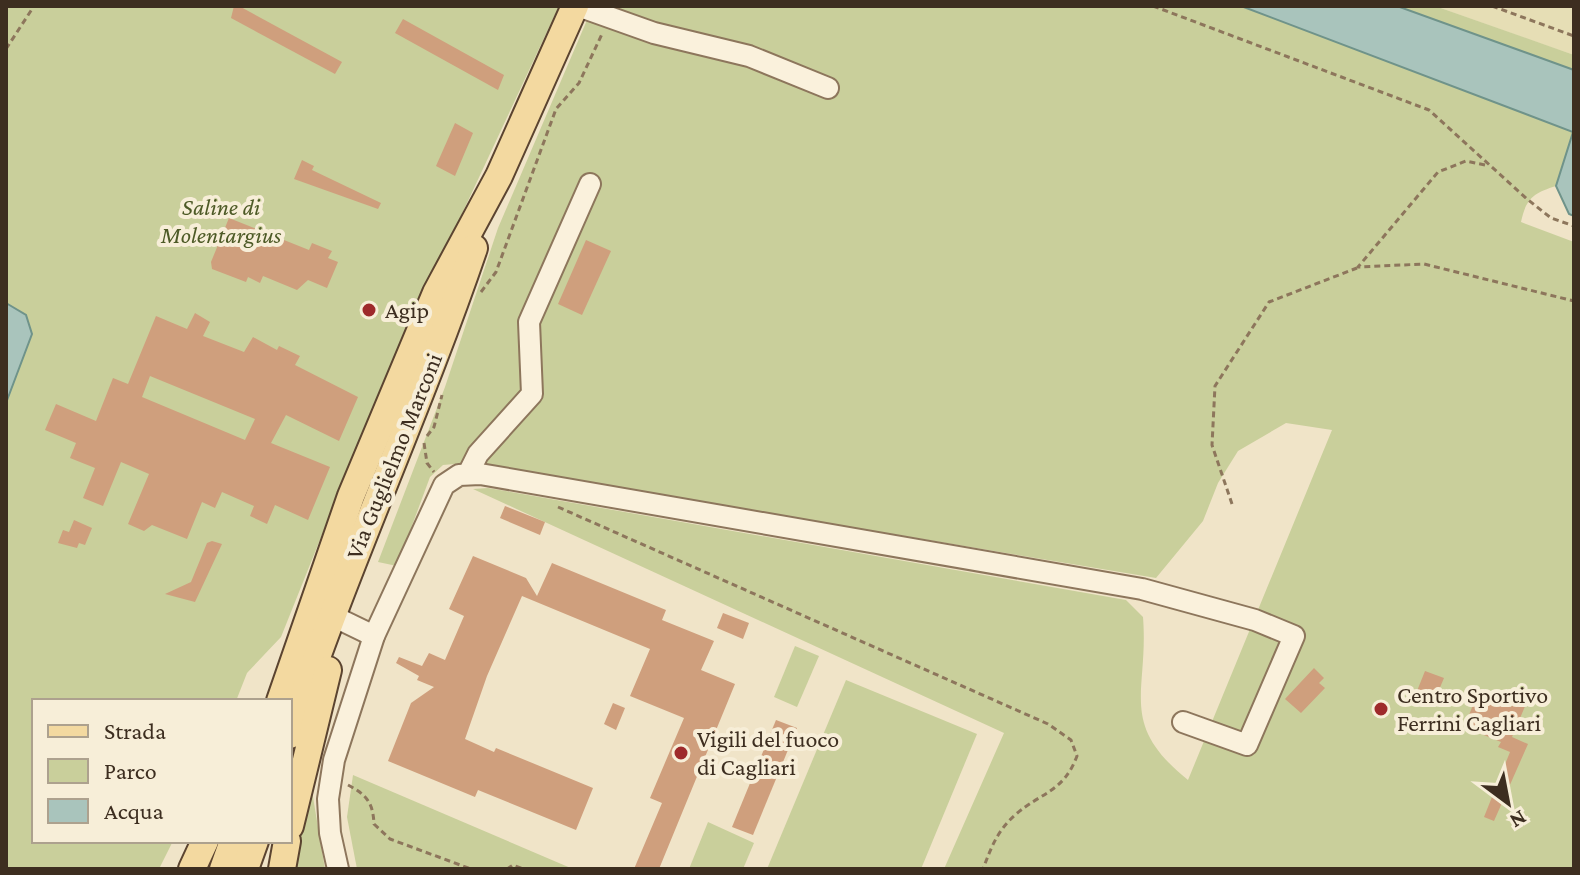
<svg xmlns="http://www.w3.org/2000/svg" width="1580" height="875" font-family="'Crimson Pro',serif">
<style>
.farmland{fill:#e6deb5}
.green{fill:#c9cf9b}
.water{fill:#a9c4bc;stroke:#6f938a;stroke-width:2}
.building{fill:#cf9f7d;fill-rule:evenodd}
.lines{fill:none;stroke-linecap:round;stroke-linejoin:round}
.minor-casing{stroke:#8d765c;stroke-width:24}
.major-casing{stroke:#5b4430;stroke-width:30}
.path{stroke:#8d765c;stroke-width:3;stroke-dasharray:6 4;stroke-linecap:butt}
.minor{stroke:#faf1dc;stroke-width:20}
.major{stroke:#f3d9a0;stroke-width:26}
.poi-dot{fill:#9e2a2b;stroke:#f7eed8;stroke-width:3}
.labels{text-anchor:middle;stroke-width:8;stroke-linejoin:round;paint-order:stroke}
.park-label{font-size:24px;font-style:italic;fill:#4d5a26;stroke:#f7eed8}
.poi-label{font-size:24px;fill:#3d2e20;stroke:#f7eed8;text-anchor:start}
.street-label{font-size:24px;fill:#3d2e20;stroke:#f7eed8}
</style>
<rect width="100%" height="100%" fill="#f0e4c8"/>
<polygon class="farmland" points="1435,6 1574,6 1574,55 1548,46"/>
<g class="green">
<polygon points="6,6 559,6 382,385 281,637 247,673 236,701 34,701 34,841 173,841 159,869 6,869"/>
<path d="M593 6H1241L1573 132 1556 186C1534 193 1526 198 1521 222L1574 242V869H944L1004 733 473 489 488 488 1126 600 1143 617C1149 693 1117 723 1188 780L1332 430 1286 423 1238 451 1218 483 1203 521 1156 578 466 463 443 465 430 477 397 566 378 562 445 387 498 228Z"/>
<polygon points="1397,6 1435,6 1574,55 1574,70"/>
<polygon points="795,646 819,656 797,707 774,697"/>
<polygon points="846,680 977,734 921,869 767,869"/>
<polygon points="353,775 573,869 357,869 347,817"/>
<polygon points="311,785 325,869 292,869"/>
<polygon points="708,822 754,843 743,869 689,869"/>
</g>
<g class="water">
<polygon points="1241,6 1397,6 1574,70 1574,216 1569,214 1556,186 1573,132"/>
<polygon points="6,303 26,315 32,334 6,403"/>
</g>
<g class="building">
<polygon points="234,6 239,6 342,62 335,74 231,18"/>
<polygon points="403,19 504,75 498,90 395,33"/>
<polygon points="455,123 473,133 455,176 436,166"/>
<polygon points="302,160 314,166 312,170 381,203 378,209 294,179"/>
<polygon points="229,218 309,250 312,243 332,251 328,258 338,262 327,288 308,280 297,290 263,276 260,283 248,277 246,282 212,269 211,262"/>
<polygon points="586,240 611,251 582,315 558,304"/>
<path d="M195 313 210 322 203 336 244 352 253 337 277 350 279 346 300 356 295 365 358 397 339 441 286 415 271 443 330 467 308 520 275 505 267 524 250 516 254 506 222 492 215 508 202 502 187 539 152 525 144 531 128 524 149 474 121 462 103 506 83 498 95 468 70 458 76 443 45 430 56 404 96 421 113 378 128 384 156 316 187 329ZM150 376 255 419 245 440 142 397Z"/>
<polygon points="505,506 545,522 540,535 500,518"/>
<polygon points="74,520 92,528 85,545 79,543 77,548 58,543 63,530 69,532"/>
<polygon points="212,541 222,544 195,602 165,594 191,582 207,543"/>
<polygon points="473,556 526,578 537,596 552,563 666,610 662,620 714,641 701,670 735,684 659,869 634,869 662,803 650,798 684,718 630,696 650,649 522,596 487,676 465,739 494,752 496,748 593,788 576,830 478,790 475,797 388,761 411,703 434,687 417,680 419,676 396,663 399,657 422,666 429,653 445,660 464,616 449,609"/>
<polygon points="723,613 749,623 743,639 717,628"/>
<polygon points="1314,668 1324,678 1319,683 1325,688 1301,713 1285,699"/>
<polygon points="1425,671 1444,678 1433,704 1415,696"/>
<polygon points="1478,693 1511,707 1514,699 1526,704 1512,737 1528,744 1494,821 1484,817 1510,752 1498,747 1501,742 1464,727"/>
<polygon points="613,703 625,708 616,730 604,724"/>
<polygon points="776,720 797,728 753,835 732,827"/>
</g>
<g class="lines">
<defs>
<g id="minor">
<polyline points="578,6 654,33 749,56 828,88"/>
<polyline points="468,474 478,454 532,394 529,322 590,184"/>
<polyline points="341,620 374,636"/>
<polyline points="338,869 330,833 328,799 334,760 374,636 444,485 459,475 480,474 1142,589 1255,620 1294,636 1247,745 1183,722"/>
</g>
<g id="major">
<polyline points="280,701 351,496 436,293 499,176 575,6"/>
<path d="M290 735C344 570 418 412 474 248"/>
<polyline points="290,826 328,670"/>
<polyline points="192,869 205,841"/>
<polyline points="223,869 233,841"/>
<polyline points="245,869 255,841"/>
<polyline points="282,869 287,841"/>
</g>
</defs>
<use href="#minor" class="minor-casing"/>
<use href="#major" class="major-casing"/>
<g class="path">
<polyline points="1153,6 1429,110 1527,199 1551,218 1574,226"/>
<polyline points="1492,6 1574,36"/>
<polyline points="6,49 34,6"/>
<polyline points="1485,165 1466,161 1438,172 1358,267 1424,264 1574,301"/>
<polyline points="481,292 496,272 556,109 579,83 602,34"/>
<polyline points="427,436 434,427 442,395"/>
<polyline points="424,443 427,463 434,472"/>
<polyline points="1232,504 1212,445 1215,386 1269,302 1357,268"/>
<path d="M558 507 1048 724 1071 740 1077 756C1063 793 1041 792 1015 815 997 831 991 848 983 869"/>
<path d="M348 785C367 795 373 803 374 824L390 839 471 869"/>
<polyline points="507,869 513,865 523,869"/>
</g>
<use href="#minor" class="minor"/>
<use href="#major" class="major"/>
</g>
<g class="poi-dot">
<circle cx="369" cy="310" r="8"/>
<circle cx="1381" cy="709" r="8"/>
<circle cx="681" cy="753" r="8"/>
</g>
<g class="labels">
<g class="park-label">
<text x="221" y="215">Saline di<tspan x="221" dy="28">Molentargius</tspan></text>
</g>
<g class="poi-label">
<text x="385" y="318">Agip</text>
<text x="1397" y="703">Centro Sportivo<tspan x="1397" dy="28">Ferrini Cagliari</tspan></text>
<text x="697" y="747">Vigili del fuoco<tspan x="697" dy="28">di Cagliari</tspan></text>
</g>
<g class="street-label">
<text transform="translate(394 456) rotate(-68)" y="8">Via Guglielmo Marconi</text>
</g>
</g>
<rect width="1580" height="875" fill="none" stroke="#3d2e20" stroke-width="16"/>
<rect x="32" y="699" width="260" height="144" fill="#f7eed8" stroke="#ada18e" stroke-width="2"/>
<rect x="48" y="725" width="40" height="12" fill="#f3d9a0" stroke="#ada18e" stroke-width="2"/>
<text x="104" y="739" font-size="24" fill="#3d2e20">Strada</text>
<rect x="48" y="759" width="40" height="24" fill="#c9cf9b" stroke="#ada18e" stroke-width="2"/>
<text x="104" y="779" font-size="24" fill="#3d2e20">Parco</text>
<rect x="48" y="799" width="40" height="24" fill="#a9c4bc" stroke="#ada18e" stroke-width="2"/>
<text x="104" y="819" font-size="24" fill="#3d2e20">Acqua</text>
<g transform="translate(1508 803) rotate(148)" stroke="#f7eed8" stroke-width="6" paint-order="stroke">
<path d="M0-6L14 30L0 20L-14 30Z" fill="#3d2e20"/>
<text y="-12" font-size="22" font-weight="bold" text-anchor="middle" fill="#3d2e20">N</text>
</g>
</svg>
